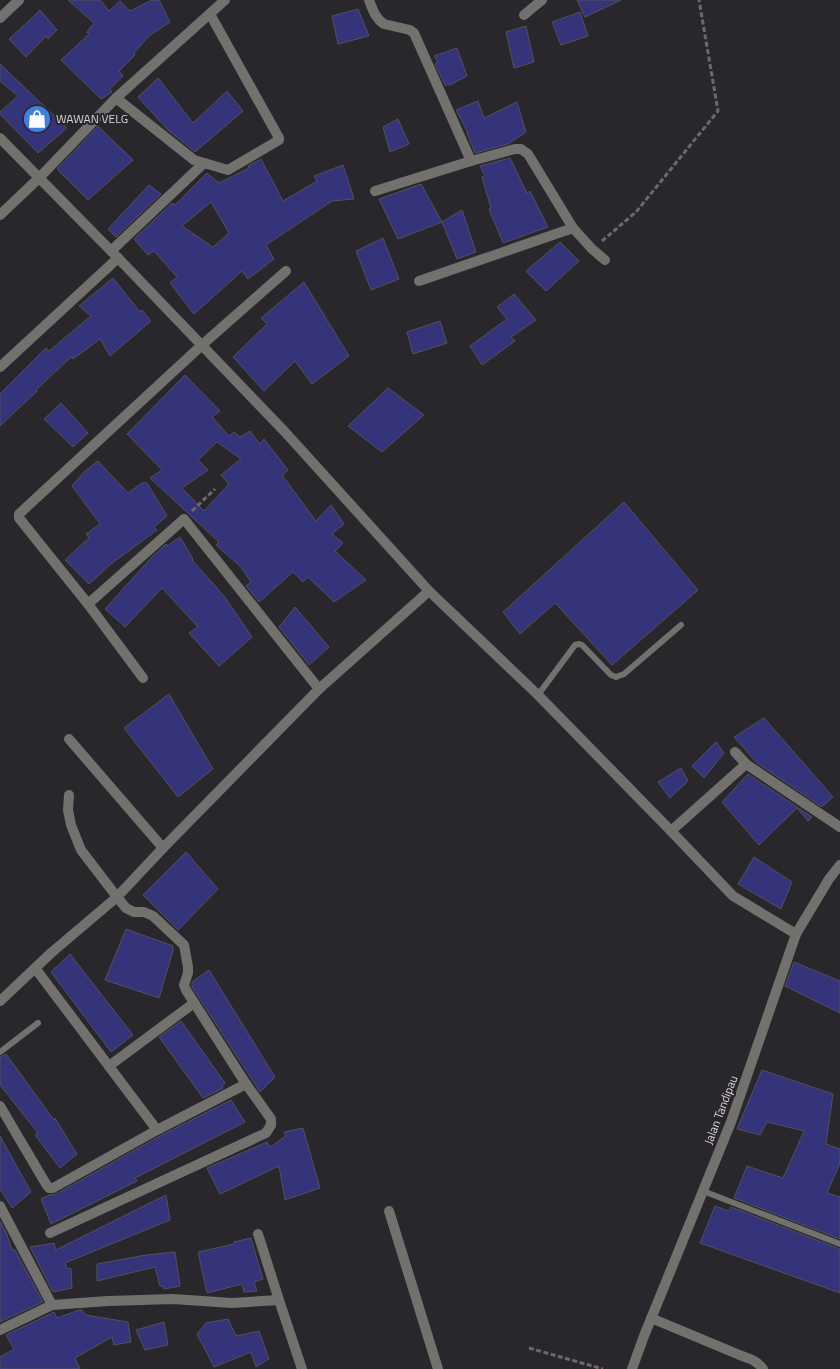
<svg xmlns="http://www.w3.org/2000/svg" width="840" height="1369" font-family="'Titillium Web',sans-serif">
<style>
.building{fill:#35337a;stroke:#51525a;fill-rule:evenodd}
.lines{fill:none;stroke-linecap:round;stroke-linejoin:round}
.path{stroke:#6c696e;stroke-width:3;stroke-dasharray:5 2.5;stroke-linecap:butt}
.service{stroke:#72716d;stroke-width:6}
.minor{stroke:#72716d;stroke-width:10}
.tertiary{stroke:#72716d;stroke-width:10}
.labels{text-anchor:middle;stroke-width:4;stroke-linejoin:round;paint-order:stroke}
.poi-label{font-size:12px;fill:#d9d6db;stroke:#29262c;text-anchor:start}
.street-label{font-size:12px;fill:#d9d6db;stroke:#29262c}
</style>
<rect width="100%" height="100%" fill="#29262c"/>
<g class="building">
<polygon points="68,0 100,0 109,11 120,1 130,11 152,0 159,0 170,22 149,36 134,53 135,55 119,71 123,76 110,89 112,92 101,99 61,60 89,34 87,32 94,23"/>
<polygon points="577,0 621,0 585,17"/>
<polygon points="358,9 369,36 338,44 332,16"/>
<polygon points="40,10 57,30 48,39 46,36 26,57 9,39 33,17"/>
<polygon points="580,12 588,36 561,45 552,22"/>
<polygon points="526,26 534,62 514,68 506,32"/>
<polygon points="457,48 467,76 450,85 445,85 435,64 438,62 434,56"/>
<polygon points="0,64 67,128 38,153 0,114 0,112 18,96 0,81"/>
<polygon points="158,78 193,123 227,91 243,111 195,152 167,129 138,97"/>
<polygon points="478,101 484,118 517,102 526,132 508,144 475,153 467,133 468,133 456,110"/>
<polygon points="398,119 409,144 390,152 383,127"/>
<polygon points="98,126 133,160 88,200 57,169"/>
<polygon points="510,158 527,193 530,191 548,227 503,243 489,209 491,208 482,177 485,176 480,166"/>
<path d="M261 159 283 201 317 181 314 176 343 165 354 199 332 201 266 245 274 259 248 279 242 271 194 314 170 283 177 277 154 251 148 255 134 239 172 203 175 205 207 173 219 183 249 168 248 166ZM211 202 229 233 213 247 182 226Z"/>
<polygon points="421,184 442,222 398,239 379,199"/>
<polygon points="149,185 161,194 116,237 108,229"/>
<polygon points="462,210 476,252 457,259 442,222"/>
<polygon points="383,238 399,279 371,290 356,251"/>
<polygon points="560,242 579,261 546,291 526,271"/>
<polygon points="113,278 140,312 142,310 151,321 110,356 100,339 73,359 71,357 36,390 37,391 0,426 0,394 46,348 49,351 91,316 79,306"/>
<polygon points="304,282 349,356 312,384 295,361 264,391 233,357 267,324 261,318"/>
<polygon points="514,294 536,320 511,337 515,341 482,365 470,346 507,319 497,307"/>
<polygon points="440,321 447,343 413,354 407,332"/>
<path d="M185 375 220 411 212 417 229 436 234 432 240 437 250 431 260 444 264 439 288 470 282 475 316 521 331 505 344 524 332 534 343 543 335 551 366 580 334 602 308 577 303 582 293 572 259 602 246 586 251 582 241 567 216 545 219 542 150 478 162 470 127 434ZM217 442 241 459 221 475 229 484 204 511 182 488 208 470 198 460Z"/>
<polygon points="388,388 424,415 382,452 348,426"/>
<polygon points="61,403 88,433 73,447 44,419"/>
<polygon points="98,461 128,493 142,483 147,483 167,516 154,527 157,530 111,564 89,584 65,560 89,538 86,534 100,524 72,486 85,471"/>
<polygon points="624,502 698,590 612,665 555,603 520,634 503,612"/>
<polygon points="180,537 193,559 192,560 224,596 252,637 219,666 189,633 198,627 162,588 125,627 105,609 151,558 166,544 167,546"/>
<polygon points="295,607 329,647 309,665 279,627"/>
<polygon points="169,694 213,769 178,797 124,728"/>
<polygon points="764,718 833,797 822,807 757,763 734,737"/>
<polygon points="716,742 724,753 704,778 692,766"/>
<polygon points="681,768 688,781 670,798 658,782"/>
<polygon points="748,774 812,817 808,821 797,808 759,845 722,802"/>
<polygon points="186,852 218,889 178,930 143,895"/>
<polygon points="754,857 792,882 781,909 738,884"/>
<polygon points="126,929 173,946 173,951 159,998 105,980"/>
<polygon points="70,954 133,1035 111,1052 51,972"/>
<polygon points="794,962 840,981 840,1013 785,986"/>
<polygon points="209,970 275,1077 260,1092 192,987 192,982"/>
<polygon points="181,1021 225,1083 222,1086 223,1088 203,1098 159,1037"/>
<polygon points="6,1054 54,1120 55,1118 77,1154 60,1168 35,1135 38,1133 0,1085 0,1057"/>
<polygon points="762,1070 833,1094 826,1144 840,1149 840,1163 827,1193 840,1197 840,1239 734,1198 747,1166 783,1178 804,1131 767,1122 760,1135 737,1129"/>
<polygon points="231,1100 245,1122 135,1178 137,1181 51,1224 41,1199 49,1195 56,1194 160,1136"/>
<polygon points="303,1128 320,1188 285,1200 279,1166 220,1194 207,1168 267,1142 270,1147 286,1136 284,1132"/>
<polygon points="0,1136 31,1192 12,1208 0,1189"/>
<polygon points="166,1195 170,1220 65,1263 67,1269 71,1268 72,1288 53,1292 30,1247 54,1243 56,1250"/>
<polygon points="715,1206 729,1211 731,1207 840,1249 840,1293 700,1243"/>
<polygon points="0,1221 6,1232 12,1250 15,1250 43,1302 0,1322"/>
<polygon points="251,1238 263,1279 254,1282 257,1291 244,1292 242,1284 207,1293 198,1252 234,1244 234,1242"/>
<polygon points="175,1252 180,1286 164,1289 163,1286 160,1286 155,1267 97,1281 97,1264 146,1255"/>
<polygon points="79,1310 82,1310 85,1315 128,1322 131,1342 114,1345 112,1337 75,1358 80,1369 0,1369 0,1357 14,1349 6,1335 54,1312 57,1318"/>
<polygon points="228,1319 236,1336 259,1331 269,1359 256,1367 251,1352 214,1367 197,1334 206,1323"/>
<polygon points="164,1322 168,1345 145,1350 136,1330"/>
</g>
<g class="lines">
<g class="path">
<polyline points="602,241 636,212 718,111 699,0"/>
<polyline points="192,511 215,489"/>
<polyline points="529,1348 603,1369"/>
</g>
<g class="service">
<polyline points="538,695 575,645 579,644 582,645 611,675 616,677 624,674 681,625"/>
<polyline points="0,1052 38,1023"/>
<polyline points="703,1191 840,1244"/>
</g>
<g class="minor">
<path d="M369 0C373 10 375 18 384 24L410 30 414 33 471 161"/>
<polyline points="524,15 542,0"/>
<polyline points="0,18 19,0"/>
<polyline points="116,98 194,160 228,170 279,140 279,138 210,14"/>
<polyline points="0,138 118,258 285,432 429,591 538,695 671,831 733,896 796,934"/>
<polyline points="375,191 471,161 515,149 521,149 528,154 573,228 419,281"/>
<polyline points="0,215 39,178 116,98 225,0"/>
<polyline points="573,228 592,249 605,260"/>
<polyline points="111,251 204,163"/>
<polyline points="0,367 118,258"/>
<polyline points="88,604 184,519 319,689"/>
<polyline points="143,678 88,604 19,518 19,514 202,345 286,271"/>
<polyline points="69,739 163,848"/>
<polyline points="735,752 746,764 840,827"/>
<polyline points="671,831 746,764"/>
<polyline points="35,968 157,1130"/>
<polyline points="0,1001 51,953 117,897 163,848 319,689 429,591"/>
<polyline points="109,1066 194,1003"/>
<polyline points="0,1106 46,1184 49,1188 53,1188 157,1130 246,1084 186,990 184,985 188,973 188,967 184,945 153,916 144,912 134,912 126,908 117,897 81,850 71,825 68,810 69,795"/>
<polyline points="0,1206 52,1305"/>
<polyline points="389,1211 438,1369"/>
<polyline points="50,1233 266,1133 271,1125 271,1119 246,1084"/>
<polyline points="258,1234 279,1300"/>
<path d="M651 1318 742 1356C751 1359 757 1361 763 1369"/>
<polyline points="0,1330 52,1305 108,1301 173,1299 232,1303 279,1300 302,1369"/>
</g>
<polyline class="tertiary" points="632,1369 644,1336 731,1122 796,934 829,879 840,865"/>
</g>
<defs>
<symbol id="shop-disc" viewBox="-11 -11 22 22"><circle r="9.5" fill="#3f7fe0" stroke="#29262c"/><path d="M-5-2.5h2.3a2.7 3.5 0 0 1 5.4 0H5L5.5 6h-11ZM-1.5-2.5h3a1.5 2.3 0 0 0-3 0Z" fill="#fff"/></symbol>
</defs>
<g fill-rule="evenodd">
<use href="#shop-disc" x="21" y="103" width="32" height="32"/>
</g>
<g class="labels">
<g class="poi-label">
<text x="56" y="123">WAWAN VELG</text>
</g>
<g class="street-label">
<text transform="translate(721 1110) rotate(-69)" y="4">Jalan Tandipau</text>
</g>
</g>
</svg>
